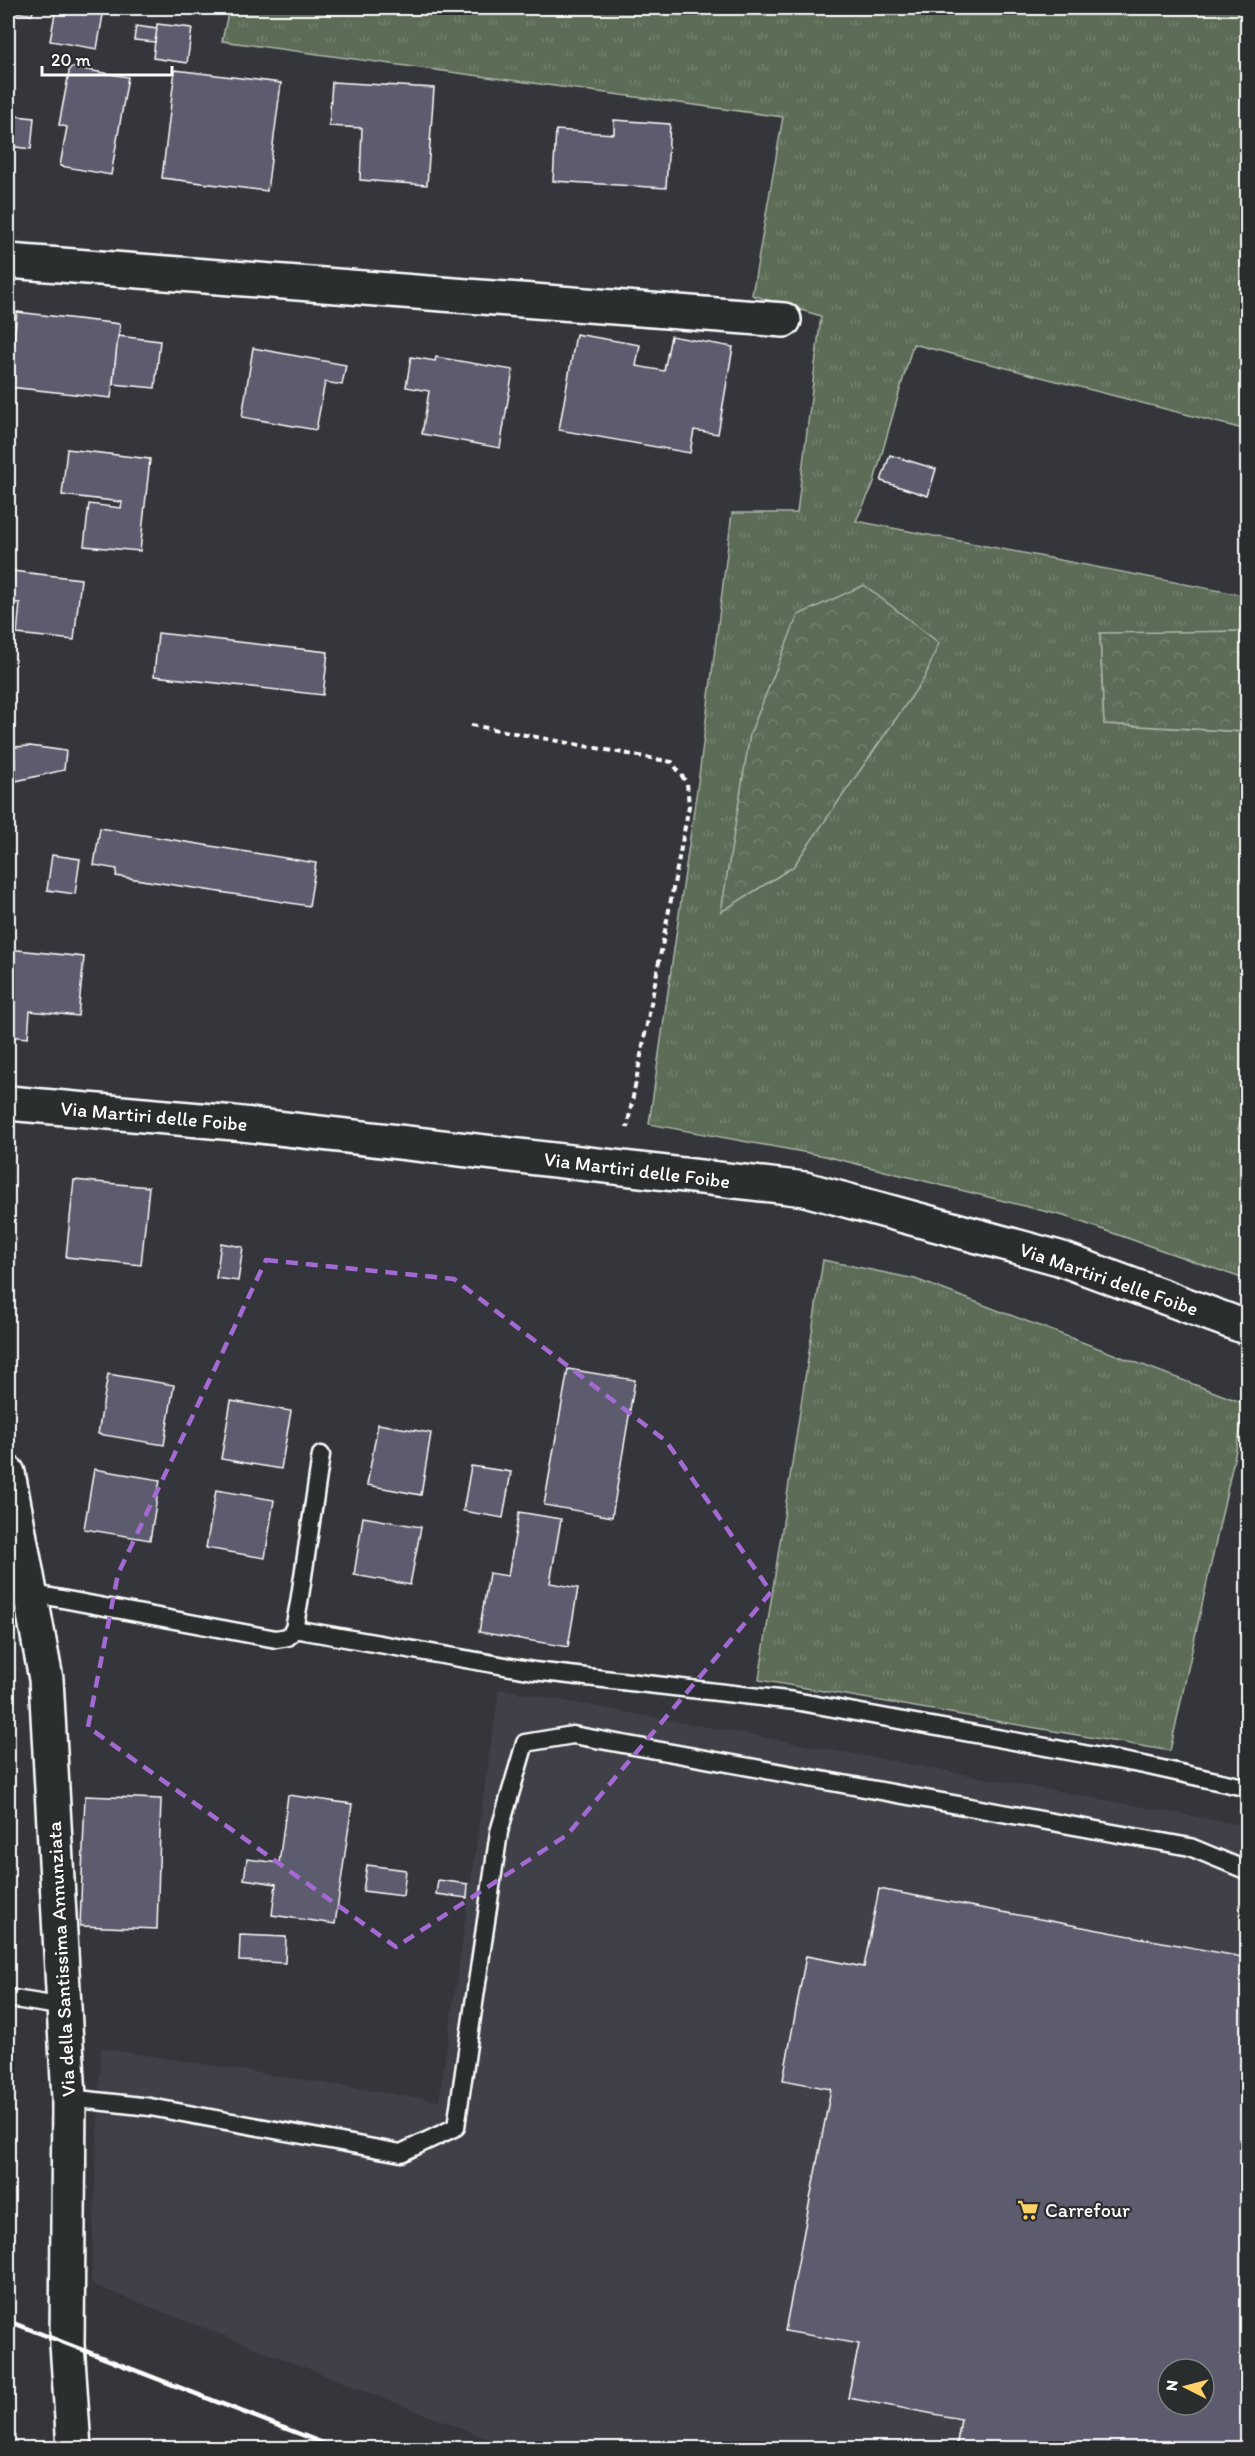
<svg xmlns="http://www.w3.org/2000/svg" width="1255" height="2456" font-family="Itim,sans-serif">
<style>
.built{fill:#40414a;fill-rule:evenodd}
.grass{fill:url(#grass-tufts);stroke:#adb6aa;stroke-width:1.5}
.forest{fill:url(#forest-crowns);stroke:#adb6aa;stroke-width:1.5}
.building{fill:#5d5c6e;stroke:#fff;stroke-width:1.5;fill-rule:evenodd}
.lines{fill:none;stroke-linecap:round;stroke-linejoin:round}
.lane-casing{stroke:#fff;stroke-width:21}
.street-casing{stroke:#fff;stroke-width:38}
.secondary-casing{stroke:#fff;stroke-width:38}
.path{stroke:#fff;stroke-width:4;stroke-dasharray:6 4.5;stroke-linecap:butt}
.lane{stroke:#2a2d2e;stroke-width:16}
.street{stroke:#2a2d2e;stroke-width:33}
.secondary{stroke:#2a2d2e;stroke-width:33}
.rail{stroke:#fff;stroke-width:4.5}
.marked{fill:none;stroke:#a36bd2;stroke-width:4.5;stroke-dasharray:12 8;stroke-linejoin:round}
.labels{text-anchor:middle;stroke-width:4.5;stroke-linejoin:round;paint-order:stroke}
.street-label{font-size:20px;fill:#fff;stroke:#2a2d2e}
.poi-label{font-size:20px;fill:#fff;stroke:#2a2d2e;text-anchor:start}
</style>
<defs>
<pattern id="grass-tufts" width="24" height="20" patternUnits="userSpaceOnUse" patternTransform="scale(1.5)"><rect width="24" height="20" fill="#5b6c56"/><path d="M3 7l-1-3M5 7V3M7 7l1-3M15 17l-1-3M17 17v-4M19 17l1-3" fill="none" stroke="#74826f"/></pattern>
<pattern id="forest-crowns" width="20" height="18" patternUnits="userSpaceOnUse" patternTransform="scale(1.5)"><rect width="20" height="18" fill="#5b6c56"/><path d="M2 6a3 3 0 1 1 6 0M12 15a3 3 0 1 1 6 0" fill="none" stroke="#74826f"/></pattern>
</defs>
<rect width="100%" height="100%" fill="#34363b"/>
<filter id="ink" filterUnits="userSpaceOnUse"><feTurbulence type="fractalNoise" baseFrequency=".0167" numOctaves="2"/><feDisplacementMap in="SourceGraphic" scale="12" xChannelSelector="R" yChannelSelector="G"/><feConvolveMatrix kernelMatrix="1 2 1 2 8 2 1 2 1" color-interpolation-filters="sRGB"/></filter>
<g filter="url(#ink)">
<path class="built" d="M499 1689 1247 1826V2448H512L91 2284 101 2048 439 2101ZM1168 2369H1204V2405H1168Z"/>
<g class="grass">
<polygon points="229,8 1247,8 1247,430 913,344 873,485 856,521 1247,596 1247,631 1100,634 1104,724 1247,732 1248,1097 1238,1129 1247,1148 1247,1280 1064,1216 825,1156 649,1124 700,768 732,513 797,513 821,316 752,295 783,117 222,41"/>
<polygon points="823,1260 915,1279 1246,1404 1170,1751 759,1680"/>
</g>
<g class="forest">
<polygon points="864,585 939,643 925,677 793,867 721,912 750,734 798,615"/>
<polygon points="1247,631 1247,732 1104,724 1100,633"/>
<polygon points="1247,1097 1247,1148 1238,1129"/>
</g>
<g class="building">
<polygon points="8,8 34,8 32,15 8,11"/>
<polygon points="56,8 104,9 97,49 50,41"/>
<polygon points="157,24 192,28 187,63 153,58"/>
<polygon points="136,26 157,29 155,42 134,40"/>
<polygon points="70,67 128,77 111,175 60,166 67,127 59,125"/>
<polygon points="175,70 281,83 267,191 162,178"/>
<polygon points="332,82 434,88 427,185 360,180 362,128 329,126"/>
<polygon points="8,115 34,118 31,149 8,146"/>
<polygon points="614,120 670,124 666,188 553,181 556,130 614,134"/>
<polygon points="17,312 120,324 111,398 9,387"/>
<polygon points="576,334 640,345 636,366 664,371 671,336 733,347 718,434 694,430 690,453 559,430"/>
<polygon points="118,336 160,341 155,388 113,384"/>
<polygon points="253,348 346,365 342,385 325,382 316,430 242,417"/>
<polygon points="411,357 435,361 436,357 513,370 500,448 422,434 429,391 406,387"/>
<polygon points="67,449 150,459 140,551 84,546 89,504 121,508 122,502 62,495"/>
<polygon points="890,455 936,469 928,496 881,481"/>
<polygon points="12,571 81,579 74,640 17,634 20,603 9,602"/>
<polygon points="158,633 328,652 323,695 154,676"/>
<polygon points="30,746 66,751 64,770 16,781 14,747"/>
<polygon points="100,828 316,863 309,906 116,876 117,869 94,865"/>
<polygon points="52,855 80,859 75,894 47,890"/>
<polygon points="8,949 84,957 78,1016 30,1011 28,1038 8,1036"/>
<polygon points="74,1180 149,1187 141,1265 66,1257"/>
<polygon points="221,1243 243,1247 238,1281 216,1278"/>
<polygon points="568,1369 635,1380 612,1517 544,1505"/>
<polygon points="108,1374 174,1385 164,1445 98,1434"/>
<polygon points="231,1401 291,1411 281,1469 221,1459"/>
<polygon points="378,1424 431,1433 421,1495 367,1485"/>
<polygon points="471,1466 511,1472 503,1518 463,1511"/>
<polygon points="94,1469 160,1480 150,1540 84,1529"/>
<polygon points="216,1490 274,1500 265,1558 206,1548"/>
<polygon points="519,1512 561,1519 550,1583 578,1588 568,1647 479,1632 489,1573 508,1576"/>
<polygon points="363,1517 421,1527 410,1585 354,1575"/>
<polygon points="288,1795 352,1804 335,1924 272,1915 276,1884 244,1879 247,1859 279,1863"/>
<polygon points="85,1796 161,1799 157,1929 80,1926"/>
<polygon points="367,1865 406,1870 403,1896 363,1891"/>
<polygon points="438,1880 468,1884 467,1898 436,1894"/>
<path d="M879 1889 1248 1958V2448H956L961 2419 848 2398 859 2344 785 2331 831 2089 783 2080 806 1956 864 1967ZM1168 2369H1204V2405H1168Z"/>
<polygon points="240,1935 286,1937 285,1963 239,1961"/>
</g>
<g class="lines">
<defs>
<g id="lane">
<polyline points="30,1593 276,1639 288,1637 294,1629 299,1603 321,1455"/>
<polyline points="294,1629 534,1671 795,1701 1144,1765 1248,1788"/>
<polyline points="8,1998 65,2007"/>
<polyline points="69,2098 150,2107 401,2153 456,2127 499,1832 525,1743 573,1735 1190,1847 1248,1871"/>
</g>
<polyline id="street" points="8,261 784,320"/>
<g id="secondary">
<polyline points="8,1103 234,1123 805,1189 1059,1258 1248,1328"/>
<polyline points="8,1473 46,1679 69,2098 67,2344 74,2448"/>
</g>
</defs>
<use href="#lane" class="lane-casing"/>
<use href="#street" class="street-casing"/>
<use href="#secondary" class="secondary-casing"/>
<polyline class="path" points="471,725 672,762 687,783 689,806 627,1128"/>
<use href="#lane" class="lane"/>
<use href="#street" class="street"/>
<use href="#secondary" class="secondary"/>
<polyline class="rail" points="8,2321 336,2448"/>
</g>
</g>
<path class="marked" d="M266 1260 454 1279 666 1441 771 1592 567 1835 396 1947 88 1727 118 1574Z"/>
<defs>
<symbol id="supermarket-bare" viewBox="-9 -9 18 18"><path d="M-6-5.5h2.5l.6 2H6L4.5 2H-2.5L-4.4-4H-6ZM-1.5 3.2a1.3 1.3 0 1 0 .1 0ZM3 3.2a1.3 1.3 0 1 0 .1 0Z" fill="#ffd166" stroke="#2a2d2e" stroke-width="2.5" paint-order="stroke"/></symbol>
</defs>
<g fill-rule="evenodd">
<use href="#supermarket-bare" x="1013" y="2195" width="30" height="30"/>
</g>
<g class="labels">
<g class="street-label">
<text transform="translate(154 1116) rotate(5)" y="7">Via Martiri delle Foibe</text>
<text transform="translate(637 1170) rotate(7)" y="7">Via Martiri delle Foibe</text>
<text transform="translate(1109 1279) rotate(19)" y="7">Via Martiri delle Foibe</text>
<text transform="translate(61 1959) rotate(-93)" y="7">Via della Santissima Annunziata</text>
</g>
<g class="poi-label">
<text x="1045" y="2217">Carrefour</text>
</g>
</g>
<rect width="1255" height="2456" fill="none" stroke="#2a2d2e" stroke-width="30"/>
<rect x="15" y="15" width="1225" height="2426" fill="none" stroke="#fff" stroke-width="2" filter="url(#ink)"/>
<g transform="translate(1186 2387) rotate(276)"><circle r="28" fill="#2a2d2e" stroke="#7f8182" stroke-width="1.5"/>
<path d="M0-4.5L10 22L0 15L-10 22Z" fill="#ffd166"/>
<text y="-9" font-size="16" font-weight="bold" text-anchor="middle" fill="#ffffff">N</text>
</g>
<path d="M42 66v9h130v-9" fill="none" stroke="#ffffff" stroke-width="3"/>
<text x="51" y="66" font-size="18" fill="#ffffff" stroke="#2a2d2e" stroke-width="4.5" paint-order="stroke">20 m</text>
</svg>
